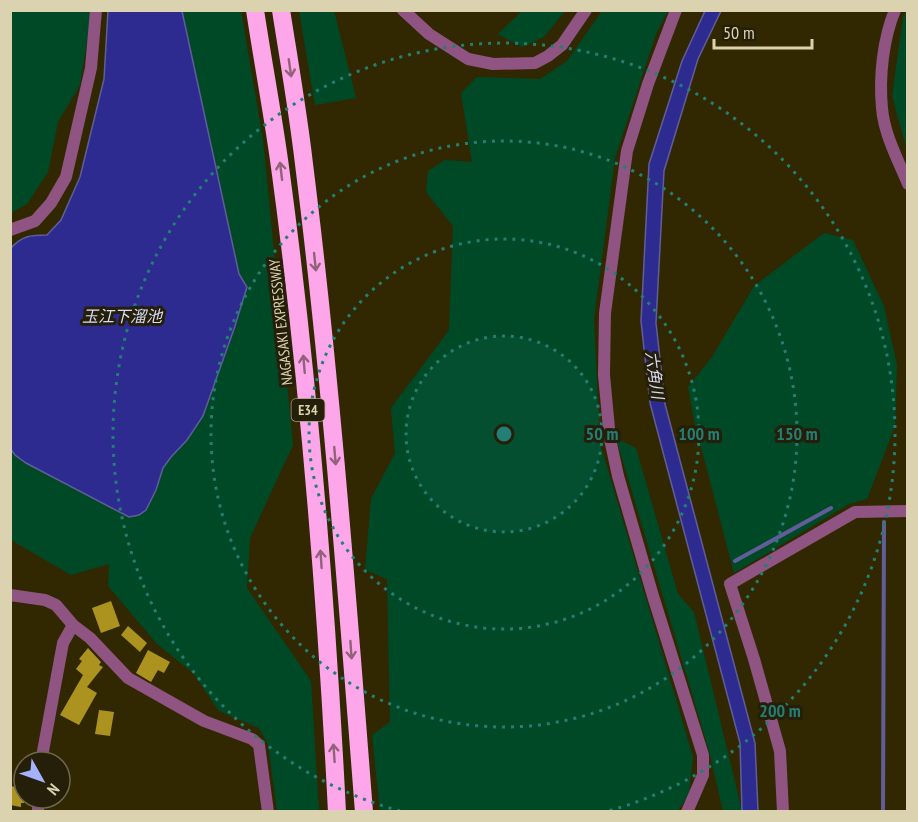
<svg xmlns="http://www.w3.org/2000/svg" width="918" height="822" font-family="'PT Sans Narrow','Noto Sans JP',sans-serif">
<style>
.green{fill:#004927}
.water{fill:#2d2b8f;stroke:#615d99;stroke-width:1.5}
.lines{fill:none;stroke-linecap:round;stroke-linejoin:round}
.stream{stroke:#615d99;stroke-width:4}
.building{fill:#ac9320}
.minor{stroke:#8f5481;stroke-width:12}
.tertiary{stroke:#8f5481;stroke-width:12}
.motorway{stroke:#fda6e9;stroke-width:18}
.oneway{stroke:#916279}
.ring{fill:none;stroke:#237f75;stroke-width:3;stroke-dasharray:3 6}
.labels{text-anchor:middle;stroke-width:6;stroke-linejoin:round;paint-order:stroke}
.shield{fill:#251f09;stroke:#a49c7e;stroke-width:1.5}
.shield-label{font-size:14px;font-weight:bold;fill:#dbd2b0}
.street-label{font-size:15px;fill:#dbd2b0;stroke:#251f09}
.water-label{font-size:16px;font-style:italic;fill:#d6dcf7;stroke:#251f09}
.centre{fill:#237f75;stroke:#251f09;stroke-width:3}
.ring-label{font-size:18px;text-anchor:middle;font-weight:bold;fill:#237f75;stroke:#251f09;stroke-width:6;stroke-linejoin:round;paint-order:stroke}
</style>
<rect width="100%" height="100%" fill="#312802"/>
<g class="green">
<polygon points="11,11 90,11 91,17 80,85 58,122 48,172 27,204 11,213"/>
<path d="M182 11H241L263 140 293 445 250 538 247 588 311 681 319 811H277L268 744 259 728 219 711 193 673 157 644 108 586 109 564 71 575 11 540 10 448 15 455 139 515C155 503 155 483 164 467 174 448 193 436 203 415 208 404 212 392 216 380 227 349 237 319 247 287L239 274Z"/>
<polygon points="299,11 334,11 356,98 315,105"/>
<polygon points="522,11 522,10 565,11 544,37 522,47 498,34"/>
<polygon points="602,11 668,11 656,34 615,158 594,319 600,443 693,757 689,794 678,811 380,811 372,735 390,722 387,579 365,570 371,499 395,453 391,408 449,330 453,226 426,192 428,171 445,160 472,162 461,93 477,77 540,79 567,61"/>
<polygon points="906,11 908,11 907,150 892,96 903,18"/>
<polygon points="824,233 853,240 884,306 897,365 895,426 867,499 849,504 734,573 694,420 688,387 712,357 754,286"/>
<polygon points="616,438 636,448 678,594 694,612 742,811 723,811 709,751"/>
</g>
<g class="water">
<path d="M108 11H182L239 274 247 287 234 329 203 416 187 440 171 457 163 468 156 490 146 510 139 515 129 517 26 463 15 455 10 448 11 248C22 236 30 235 47 235L61 220 80 177 104 79Z"/>
<polygon points="705,11 721,11 698,59 664,171 656,323 665,404 755,743 758,811 742,811 740,743 650,403 641,321 649,164 682,61"/>
</g>
<g class="lines">
<g class="stream">
<polyline points="735,561 831,508"/>
<polyline points="883,812 884,522"/>
</g>
</g>
<g class="building">
<polygon points="111,601 120,626 101,633 92,608"/>
<polygon points="128,626 147,643 140,652 121,635"/>
<polygon points="88,648 101,662 99,665 103,667 87,687 97,693 79,725 60,715 83,675 76,669 82,661 79,659"/>
<polygon points="148,650 170,662 164,673 158,670 151,682 136,673"/>
<polygon points="99,710 114,712 110,736 95,734"/>
<polygon points="10,786 24,788 24,803 21,803 21,807 10,805"/>
</g>
<g class="lines">
<g class="minor">
<polyline points="403,10 429,34 468,59 493,64 535,63 548,56 562,45 586,10"/>
<polyline points="676,10 648,84 627,151 605,313 604,375 610,439 618,476 653,596 703,755 703,775 687,812"/>
<polyline points="10,230 35,221 51,203 66,177 91,68 96,10"/>
<polyline points="10,595 45,600 56,605 73,625 90,638 128,678 204,721 252,739 259,745 268,812"/>
<polyline points="41,762 63,643 73,625"/>
<polyline points="38,812 38,798"/>
<polyline points="783,812 780,751 754,659 730,584 855,512 908,511"/>
</g>
<path class="tertiary" d="M895 10C883 39 879 77 882 108 884 134 898 160 908 184"/>
<g class="motorway">
<path d="M255 10C263 63 273 115 280 167 309 381 326 596 337 812"/>
<path d="M281 10C289 61 298 112 304 164 331 379 347 595 364 812"/>
</g>
</g>
<defs><path id="oneway-shaft" d="M-6 0H5M1.5-3L5.5 0L1.5 3" fill="none" stroke-width="1.6" stroke-linecap="round" stroke-linejoin="round" transform="scale(1.5)"/></defs>
<g class="oneway">
<use href="#oneway-shaft" transform="translate(290 68) rotate(82)"/>
<use href="#oneway-shaft" transform="translate(281 171) rotate(-97)"/>
<use href="#oneway-shaft" transform="translate(315 262) rotate(84)"/>
<use href="#oneway-shaft" transform="translate(304 364) rotate(-95)"/>
<use href="#oneway-shaft" transform="translate(335 456) rotate(85)"/>
<use href="#oneway-shaft" transform="translate(321 559) rotate(-94)"/>
<use href="#oneway-shaft" transform="translate(351 650) rotate(86)"/>
<use href="#oneway-shaft" transform="translate(334 753) rotate(-94)"/>
</g>
<circle cx="504" cy="434" r="98" fill="#237f75" fill-opacity=".12"/>
<g class="ring">
<circle cx="504" cy="434" r="98"/>
<circle cx="504" cy="434" r="195"/>
<circle cx="504" cy="434" r="293"/>
<path d="M400 811A391 391 0 1 1 608 811"/>
</g>
<g class="labels">
<rect class="shield" x="291.5" y="399" width="33" height="22" rx="4.5"/>
<g class="shield-label">
<text x="308" y="415">E34</text>
</g>
<g class="street-label">
<text transform="translate(281 322) rotate(-96)" y="5">NAGASAKI EXPRESSWAY</text>
</g>
<g class="water-label">
<text x="122" y="322">玉江下溜池</text>
<text transform="translate(655 375) rotate(82)" y="6">六角川</text>
</g>
</g>
<circle cx="504" cy="434" r="9" class="centre"/>
<g class="ring-label">
<text x="602" y="440">50 m</text>
<text x="699" y="440">100 m</text>
<text x="797" y="440">150 m</text>
<text x="780" y="717">200 m</text>
</g>
<rect width="918" height="822" fill="none" stroke="#dbd2b0" stroke-width="24"/>
<g transform="translate(42 780) rotate(130)"><circle r="28" fill="#251f09" stroke="#6e674c" stroke-width="1.5"/>
<path d="M0-4.5L10 22L0 15L-10 22Z" fill="#a4b2fc"/>
<text y="-9" font-size="16" font-weight="bold" text-anchor="middle" fill="#dbd2b0">N</text>
</g>
<path d="M714 39v9h98v-9" fill="none" stroke="#dbd2b0" stroke-width="3"/>
<text x="723" y="39" font-size="18" fill="#dbd2b0" stroke="#251f09" stroke-width="4.5" paint-order="stroke">50 m</text>
</svg>
